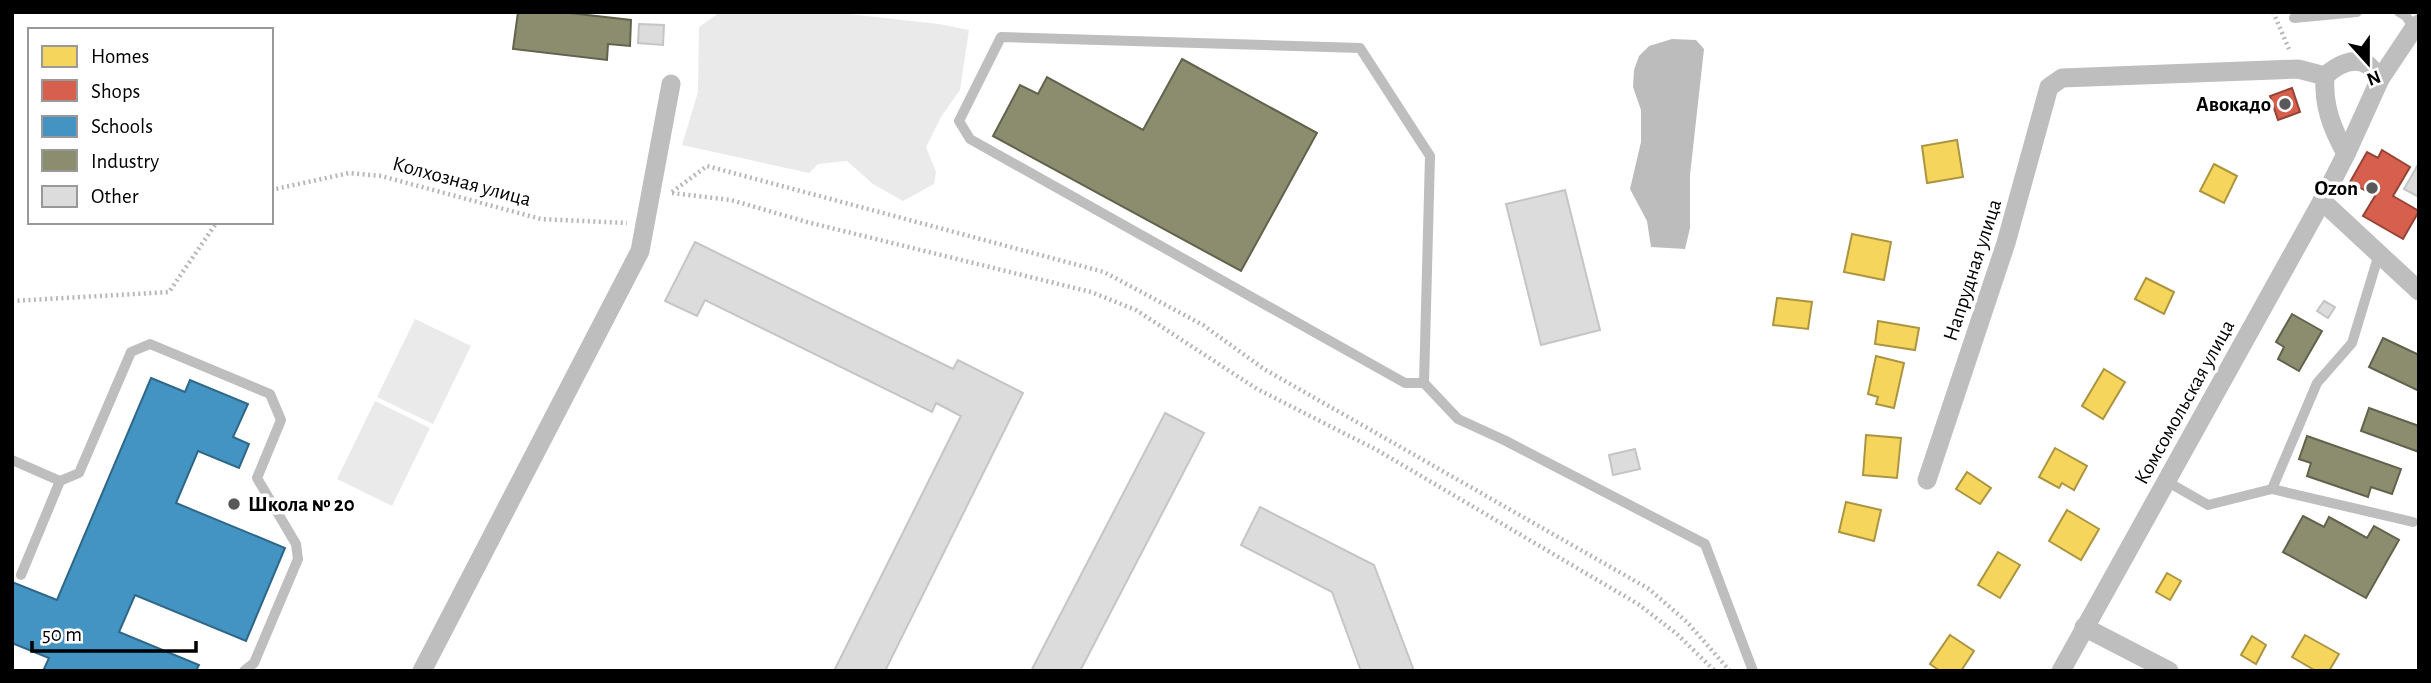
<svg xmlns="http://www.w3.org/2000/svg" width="2431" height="683" font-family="'Alegreya Sans',sans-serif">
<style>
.green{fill:#eaeaea}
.water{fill:#bcbcbc}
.homes{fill:#f6d55c;stroke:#ac9540;stroke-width:2}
.shops{fill:#d6604d;stroke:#964336;stroke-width:2}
.schools{fill:#4393c3;stroke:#2f6788;stroke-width:2}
.industry{fill:#8c8c6e;stroke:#62624d;stroke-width:2}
.building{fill:#dcdcdc;stroke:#c5c5c5;stroke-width:2}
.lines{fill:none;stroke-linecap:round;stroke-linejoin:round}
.path{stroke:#b8b8b8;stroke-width:4.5;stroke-dasharray:2 3.5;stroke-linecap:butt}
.service{stroke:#bebebe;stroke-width:10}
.minor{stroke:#bebebe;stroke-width:19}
.poi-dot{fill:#595959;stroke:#fff;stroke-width:2.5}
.labels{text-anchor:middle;stroke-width:7;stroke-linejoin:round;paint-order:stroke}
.poi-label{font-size:21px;font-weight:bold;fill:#000;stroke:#fff;text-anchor:end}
.street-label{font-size:21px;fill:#000;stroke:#fff}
</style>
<rect width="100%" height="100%" fill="#fff"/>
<g class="green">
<polygon points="720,12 830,12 939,24 969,30 960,90 941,117 926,147 936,172 934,184 903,201 873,184 847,161 818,164 809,173 682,145 698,92 699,27"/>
<polygon points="415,319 471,346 433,424 377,397"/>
<polygon points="375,401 430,428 392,506 337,479"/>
</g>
<polygon class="water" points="1672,39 1696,40 1704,49 1690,175 1690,228 1685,249 1651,247 1647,221 1630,189 1641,142 1641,110 1633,87 1634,70 1639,56 1649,46"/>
<g class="homes">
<polygon points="1957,140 1963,177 1927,183 1922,146"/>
<polygon points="2214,164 2237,176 2224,203 2200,191"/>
<polygon points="1852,234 1891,242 1884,280 1844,272"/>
<polygon points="2146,278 2174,292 2164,314 2135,299"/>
<polygon points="1777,298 1812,302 1808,329 1773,325"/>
<polygon points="1878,321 1919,328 1915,350 1875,344"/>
<polygon points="1876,356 1904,363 1894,408 1876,404 1878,397 1868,394"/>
<polygon points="2104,369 2125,382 2103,419 2082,406"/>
<polygon points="1866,435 1901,438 1897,478 1863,475"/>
<polygon points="2055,448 2087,466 2074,490 2062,483 2059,488 2039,477"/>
<polygon points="1967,472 1991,488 1980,504 1956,489"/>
<polygon points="1846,502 1881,510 1874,541 1839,532"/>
<polygon points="2067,510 2099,529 2081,560 2049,541"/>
<polygon points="1998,552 2020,565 2000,598 1978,585"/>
<polygon points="2167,573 2181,581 2170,600 2156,592"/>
<polygon points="1950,635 1974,651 1961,671 1940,671 1930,664"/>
<polygon points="2305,635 2339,654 2329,671 2316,671 2292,657"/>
<polygon points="2252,636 2266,645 2256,664 2241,655"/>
</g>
<g class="shops">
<polygon points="2292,88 2300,112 2278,120 2270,96"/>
<polygon points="2382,150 2410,167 2393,196 2419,211 2403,239 2363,216 2375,196 2350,182 2367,152 2378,158"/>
</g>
<polygon class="schools" points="151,378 185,392 190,380 248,404 233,437 249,444 239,468 198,451 176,503 285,548 246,641 135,595 119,632 199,665 196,671 43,671 49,658 12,643 12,582 57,600"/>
<g class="industry">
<polygon points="518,12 561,12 631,20 630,46 608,44 607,60 513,49"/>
<polygon points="1182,59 1317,133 1241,271 993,136 1020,85 1038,94 1047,77 1143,130"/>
<polygon points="2292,314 2322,331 2299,371 2278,359 2284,347 2276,342"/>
<polygon points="2383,338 2419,355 2419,391 2369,367"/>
<polygon points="2369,408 2419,426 2419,452 2361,431"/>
<polygon points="2307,436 2401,469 2392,494 2371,487 2368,497 2307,476 2311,463 2299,459"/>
<polygon points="2303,516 2324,527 2329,517 2367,538 2374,526 2399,540 2366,598 2283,552"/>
</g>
<g class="building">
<polygon points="639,24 664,25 663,45 638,43"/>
<polygon points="2419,163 2419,197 2404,189"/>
<polygon points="1565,190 1600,330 1541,345 1506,204"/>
<polygon points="695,242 953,369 958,360 1023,393 885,671 834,671 961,416 936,403 932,412 705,300 697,316 665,301"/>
<polygon points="2324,301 2335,307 2328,318 2317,311"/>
<polygon points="1165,413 1204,433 1080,671 1031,671"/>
<polygon points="1635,449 1640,469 1613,475 1609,455"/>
<polygon points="1260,507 1374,565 1414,671 1361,671 1332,592 1241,545"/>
</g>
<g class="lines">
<g class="path">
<polyline points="2273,12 2289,49"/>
<polyline points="271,190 349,173 381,176 541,219 627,223"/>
<polyline points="672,192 707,166 1104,272 1203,325 1264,369 1649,589 1687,622 1730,671"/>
<polyline points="672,193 731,200 807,222 1091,292 1136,310 1257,389 1377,450 1638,604 1677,634 1715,671"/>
<polyline points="12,301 169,292 217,222"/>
</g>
<g class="service">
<polyline points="2399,12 2406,16 2414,28"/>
<polyline points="2294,18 2357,12"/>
<polyline points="1424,383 1405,383 970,139 959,121 1001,37 1360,48 1430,156 1424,383 1458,419 1504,440 1705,544 1753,671"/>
<polyline points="12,460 60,481 21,575"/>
<polyline points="60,481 79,473 131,352 150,344 270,394 281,420 257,478 296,544 298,559 254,663 244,671"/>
<polyline points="2166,481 2208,505 2272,489 2413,522"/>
<polyline points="2272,489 2317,383 2352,343 2379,254"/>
</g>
<g class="minor">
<path d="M2346 154C2332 128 2323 106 2325 76 2336 66 2353 56 2368 65 2372 68 2376 75 2380 79"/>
<polyline points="2322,201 2419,291"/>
<polyline points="1927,480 2006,243 2049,87 2062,78 2298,69 2325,76"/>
<polyline points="2084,627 2169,671"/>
<polyline points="422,671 640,251 671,84"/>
<polyline points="2061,671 2322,201 2346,154 2380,79 2414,28 2419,24"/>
</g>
</g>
<g class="poi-dot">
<circle cx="2285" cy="104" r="7"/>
<circle cx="2372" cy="188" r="7"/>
<circle cx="234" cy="504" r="7"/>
</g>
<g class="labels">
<g class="poi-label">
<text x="2271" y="111">Авокадо</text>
<text x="2358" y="195">Ozon</text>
<text x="248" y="511" text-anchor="start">Школа № 20</text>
</g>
<g class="street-label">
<text transform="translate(462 181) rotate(15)" y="7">Колхозная улица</text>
<text transform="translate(1972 270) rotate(-72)" y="7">Напрудная улица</text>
<text transform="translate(2184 402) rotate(-61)" y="7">Комсомольская улица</text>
</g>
</g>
<rect width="2431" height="683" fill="none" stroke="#000000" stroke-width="28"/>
<rect x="28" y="28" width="245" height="196" fill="#ffffff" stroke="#999999" stroke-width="2"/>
<rect x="42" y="46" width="35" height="21" fill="#f6d55c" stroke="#999999" stroke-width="2"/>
<text x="91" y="63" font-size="21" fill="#000000">Homes</text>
<rect x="42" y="80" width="35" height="21" fill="#d6604d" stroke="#999999" stroke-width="2"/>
<text x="91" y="98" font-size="21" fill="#000000">Shops</text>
<rect x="42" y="116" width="35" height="21" fill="#4393c3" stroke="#999999" stroke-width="2"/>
<text x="91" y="133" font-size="21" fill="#000000">Schools</text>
<rect x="42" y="150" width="35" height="21" fill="#8c8c6e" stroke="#999999" stroke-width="2"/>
<text x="91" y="168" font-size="21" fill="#000000">Industry</text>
<rect x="42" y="186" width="35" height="21" fill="#dcdcdc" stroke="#999999" stroke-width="2"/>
<text x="91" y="203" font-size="21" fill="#000000">Other</text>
<g transform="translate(2368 63) rotate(159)" stroke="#ffffff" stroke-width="5" paint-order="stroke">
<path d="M0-5L12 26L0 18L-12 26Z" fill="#000000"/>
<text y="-10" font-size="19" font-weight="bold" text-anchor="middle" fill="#000000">N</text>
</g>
<path d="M32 641v10h164v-10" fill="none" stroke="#000000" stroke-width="3.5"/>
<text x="42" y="641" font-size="21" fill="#000000" stroke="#ffffff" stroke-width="5" paint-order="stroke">50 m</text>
</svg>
